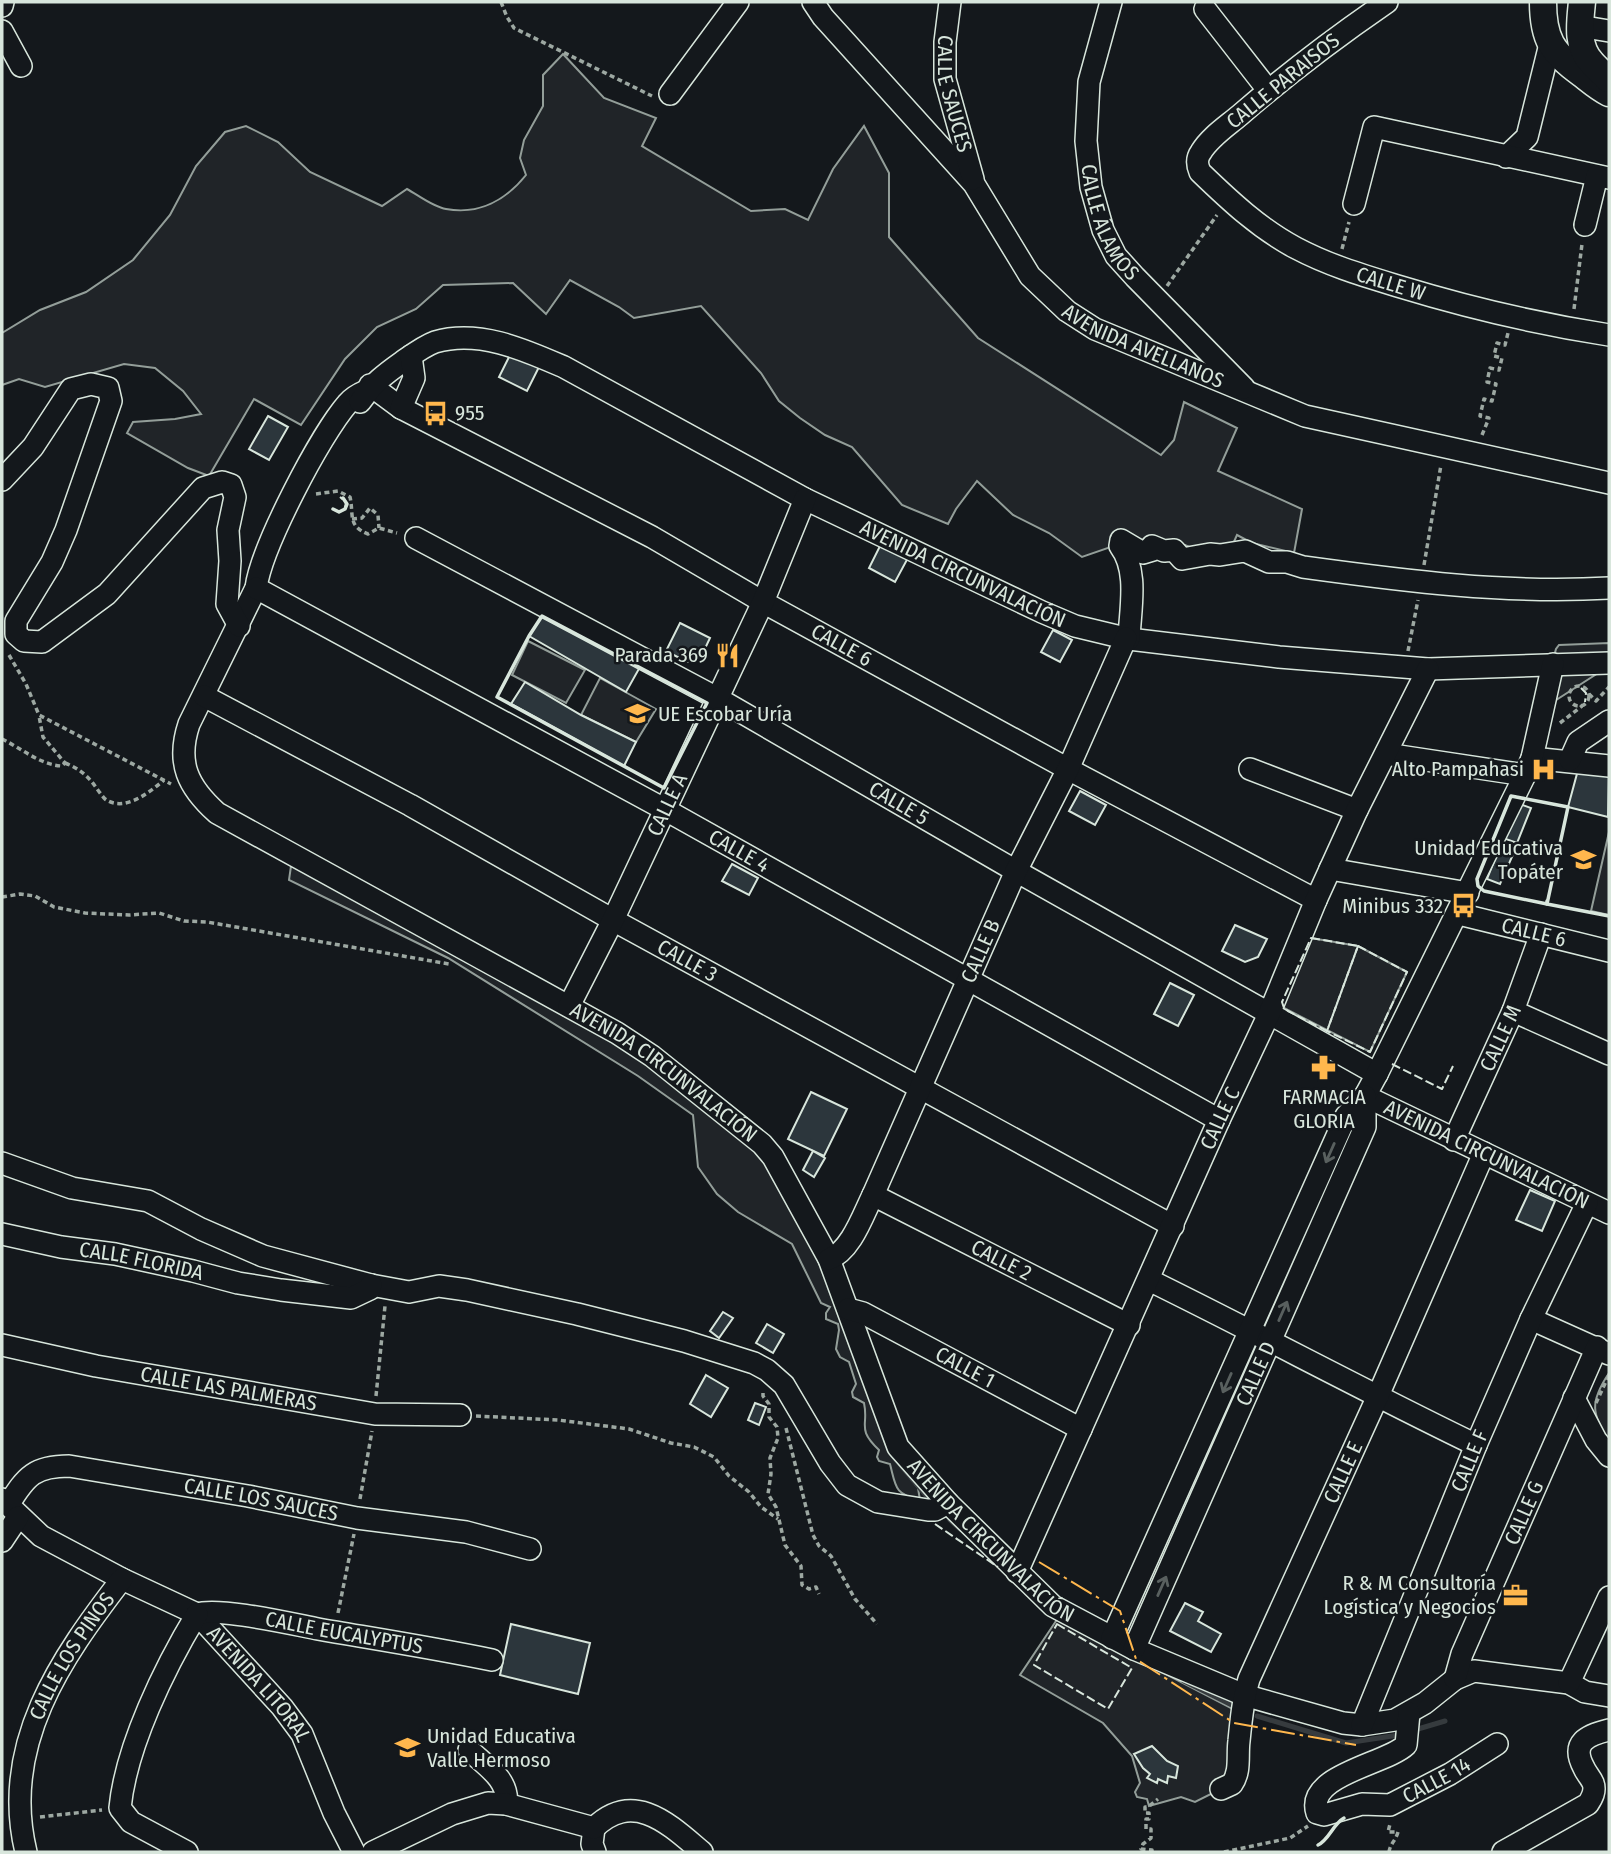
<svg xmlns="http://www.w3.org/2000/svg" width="1611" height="1854" font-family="'Fira Sans Condensed',sans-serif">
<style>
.green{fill:#202428;stroke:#939e99;stroke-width:2}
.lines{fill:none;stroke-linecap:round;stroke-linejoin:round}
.stream{stroke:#363b3e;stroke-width:5}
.building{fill:#2c363c;stroke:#d8e6dc;stroke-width:2}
.minor-casing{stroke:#d8e6dc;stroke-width:24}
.major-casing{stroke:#d8e6dc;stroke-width:29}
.path{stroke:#9da8a2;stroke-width:3.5;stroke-dasharray:5 3.5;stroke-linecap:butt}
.minor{stroke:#14181c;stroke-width:21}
.major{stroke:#14181c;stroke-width:26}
.fence{stroke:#d8e6dc;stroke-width:2;stroke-dasharray:9 3.5;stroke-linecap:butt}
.wall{stroke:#d8e6dc;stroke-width:3.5}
.power{stroke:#ffb74d;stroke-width:2;stroke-dasharray:24 5 3.5 5;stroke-linecap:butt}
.oneway{stroke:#59605f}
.labels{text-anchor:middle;stroke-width:5;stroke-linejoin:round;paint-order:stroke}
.street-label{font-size:21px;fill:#d8e6dc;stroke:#14181c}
.poi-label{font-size:21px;fill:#d8e6dc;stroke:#14181c;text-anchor:end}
</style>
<rect width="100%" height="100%" fill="#14181c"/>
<g class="green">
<path d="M563 54 604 98 656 118 642 146 751 211 785 209 808 220 833 169 864 126 889 173V237L978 338 1161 455 1174 440 1184 402 1237 428 1218 471 1302 509 1294 553 1252 543 1237 535 1233 544 1194 549 1185 545 1148 544 1117 538 1108 548 1082 557 1049 533 1013 515 977 481 956 509 948 524 902 505 852 447 825 435 800 418 779 401 761 373 701 306 634 318 619 307 570 280 546 314 513 283 443 285 416 309 377 327 345 359 301 425 254 399 209 476 188 468 127 433 133 422 175 419 201 414 183 391 155 368 124 364 45 387 19 379 2 385V333L40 310 86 292 133 260 170 215 196 166 225 132 246 126 278 142 310 172 382 206 407 189C418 195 433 207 446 209 479 215 506 200 526 175L520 158 524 140 543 106V75Z"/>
<polygon points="528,641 585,670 566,703 512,675"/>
<polygon points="1609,643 1609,666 1553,702 1544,693 1556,649 1559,645"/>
<polygon points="600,678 656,709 636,742 581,715"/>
<polygon points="1609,832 1609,915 1591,911"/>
<path d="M292 859 639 1055 759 1151 826 1272 888 1450 918 1488 920 1500C894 1494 896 1487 890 1464L879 1461 877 1457 879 1450C856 1428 869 1426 864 1403L853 1397 852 1392 856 1384 849 1362 840 1357 836 1349 839 1330 838 1324 826 1319V1313L830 1307 821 1303 792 1244 738 1212 717 1194 698 1167 693 1115 638 1076 448 958 289 880Z"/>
<polygon points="1311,938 1358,946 1407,972 1370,1052 1284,1008 1282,1002"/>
<path d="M1609 1373V1442C1592 1413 1589 1403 1609 1373Z"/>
<polygon points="1058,1618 1235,1710 1236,1777 1211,1786 1213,1793 1195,1802 1181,1797 1149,1806 1147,1799 1137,1797 1135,1792 1140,1783 1132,1756 1103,1723 1020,1675"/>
</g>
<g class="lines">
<g class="stream">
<polyline points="892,1455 933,1504"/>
<polyline points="950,1520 960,1529"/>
<polyline points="1184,1681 1238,1708"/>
<polyline points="1257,1716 1346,1743 1399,1735"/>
<polyline points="1418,1729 1445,1721"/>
</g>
</g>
<g class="building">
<polygon points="512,351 540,365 527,391 499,377"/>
<polygon points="268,416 288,427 269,460 249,449"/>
<polygon points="882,542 909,556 895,582 869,568"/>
<polygon points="542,616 640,667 626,692 529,636"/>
<polygon points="680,623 710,638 701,657 687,662 666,651"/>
<polygon points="1053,630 1072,640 1060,662 1041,652"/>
<polygon points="525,682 581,715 636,742 624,766 511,704"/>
<polygon points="1578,770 1609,775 1608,817 1568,807"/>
<polygon points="1080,791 1106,805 1095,825 1069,811"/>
<polygon points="1517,803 1531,808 1517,843 1503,838"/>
<polygon points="1501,844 1515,850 1500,884 1487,879"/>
<polygon points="732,864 758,878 749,895 722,881"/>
<polygon points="1235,925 1267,939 1258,957 1245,962 1222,951"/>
<polygon points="1170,983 1194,995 1178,1026 1154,1014"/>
<polygon points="811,1092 847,1109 824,1156 788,1139"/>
<polygon points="813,1151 825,1158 814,1177 803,1170"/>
<polygon points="1530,1190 1555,1201 1542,1231 1516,1220"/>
<polygon points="723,1312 733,1318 719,1338 710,1331"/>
<polygon points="767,1324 784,1334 773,1353 756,1343"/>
<polygon points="706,1375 728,1388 711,1417 690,1404"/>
<polygon points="755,1403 766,1407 759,1425 748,1420"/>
<polygon points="1185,1603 1203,1612 1198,1621 1221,1634 1211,1652 1170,1631"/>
<polygon points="511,1624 590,1643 578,1694 500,1675"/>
<polygon points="1152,1746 1167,1761 1178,1766 1176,1778 1168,1776 1167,1783 1158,1779 1157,1783 1147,1778 1150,1774 1143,1768 1134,1754"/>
</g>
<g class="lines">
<defs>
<g id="minor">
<path id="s1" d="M813 2 823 17 974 184 1030 276 1067 311 1095 329 1305 416 1609 483"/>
<path id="s2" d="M950 2 945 42V79L973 179"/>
<path id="s3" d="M1111 2 1089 82 1086 141 1091 187 1103 230 1116 256 1135 277 1244 388"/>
<path id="s4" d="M1387 2C1336 37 1287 74 1240 115 1227 126 1210 137 1201 152 1196 159 1197 165 1200 172 1230 201 1260 229 1296 248 1330 266 1365 276 1401 287 1470 308 1538 324 1609 335"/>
<polyline points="2,6 3,2"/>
<polyline points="1205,9 1268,90"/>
<polyline points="1579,26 1609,31"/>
<polyline points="2,31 21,66"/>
<polyline points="670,94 738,2"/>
<polyline points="1506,157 1527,137 1550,44"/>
<polyline points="1354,204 1374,127 1609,178"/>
<polyline points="1585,225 1597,176"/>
<path id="s5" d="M370 385 401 408 652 537 763 602 1068 769 1316 900"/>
<path id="s6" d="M366 391C359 394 353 397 348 403 320 435 261 548 256 588L189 724C176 763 188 787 217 813L617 1033 652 1056 762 1144 773 1157 829 1259 898 1447 948 1503 1053 1606 1134 1649 1244 1695 1343 1723 1362 1725 1395 1720 1425 1703 1455 1679 1474 1671 1569 1683 1585 1692 1609 1696"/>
<path id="s7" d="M360 402C372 384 385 374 402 362 412 355 424 346 435 342 479 329 525 350 564 367L805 499 1042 612 1075 626 1129 639 1279 657 1428 669 1609 663"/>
<polyline points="401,408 414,378 411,356"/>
<polyline points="2,480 33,447 71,389 91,384 108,388 111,401 66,530 52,562 16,621 16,634 24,641 42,642 107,594 203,488 222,482 231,485 235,497 228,530 230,561 227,604 239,626"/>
<path id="s8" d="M416 538 717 698 1016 871 1377 1074"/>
<path id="s9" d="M256 588 664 809 1219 1120"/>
<path d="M1129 639C1130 609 1139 571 1120 546L1121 540 1143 553 1153 550 1152 546 1164 551 1174 550 1182 559 1210 554 1220 555 1245 551 1269 562H1287L1303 567C1405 581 1506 594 1609 588"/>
<path id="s10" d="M204 696 410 805 613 920 1173 1226"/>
<polyline points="1386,754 1525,775"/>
<polyline points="1532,758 1609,766"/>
<polyline points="1570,760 1578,742 1609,721"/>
<polyline points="1250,769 1357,810"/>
<polyline points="1330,869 1468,893"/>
<path id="s11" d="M1459 914 1609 951"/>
<path id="s12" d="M569 1006 613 920 763 602 805 499"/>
<polyline points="1513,1011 1609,1054"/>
<path id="s13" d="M1365 1096 1609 1213"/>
<path id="s14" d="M1454 1140 1513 1011 1541 934"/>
<polyline points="2,1163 72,1188 148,1201 201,1229 263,1256 371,1285 409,1292 439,1286 467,1290 577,1314 684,1341 754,1363 767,1370 784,1385 830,1463 847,1485 878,1502 928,1510 935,1510 948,1503"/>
<path id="s15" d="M873 1195 1129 1325"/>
<path id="s16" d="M2 1234 61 1247 115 1254 193 1271 238 1283 281 1290 351 1298 370 1289 371 1285"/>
<path id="s17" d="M829 1259C851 1251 863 1215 873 1195L1016 871 1068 769 1126 638"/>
<path d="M1149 1280C1259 1334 1366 1392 1476 1445"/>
<path id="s18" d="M848 1309 863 1313 1081 1429"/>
<polyline points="1531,1319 1609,1354"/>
<path id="s19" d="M2 1345 96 1366 375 1414 460 1415"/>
<polyline points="1574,1398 1596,1440 1609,1456"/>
<path id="s20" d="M2 1499 41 1536 122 1579 197 1614 282 1707 302 1734 334 1813 354 1852"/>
<path id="s21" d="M9 1504C26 1476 35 1466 69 1466L248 1496 357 1518 466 1532 530 1549"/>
<polyline points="2,1541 18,1517"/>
<path id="s22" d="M1017 1572 1219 1120 1269 1014 1316 900 1357 810 1428 669"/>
<path id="s23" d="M197 1614C219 1607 292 1624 318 1629 376 1639 434 1648 492 1660"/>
<polyline points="1112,1638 1346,1116 1365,1096 1377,1074 1525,775 1532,758 1553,664"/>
<path id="s24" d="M1134 1649 1365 1127V1096"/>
<path id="s25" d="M1455 1679 1462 1654 1597 1347"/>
<polyline points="1569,1683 1609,1597"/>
<path id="s26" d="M1409 1713 1406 1745C1386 1764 1305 1775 1317 1813L1324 1815 1362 1804 1390 1805 1450 1774 1497 1744"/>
<path id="s27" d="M1362 1725 1476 1445 1531 1319 1587 1203"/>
<path d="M469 1750C485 1765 510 1780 506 1804"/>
<path id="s28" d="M1221 1789 1232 1784C1241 1771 1237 1756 1239 1741 1241 1720 1243 1699 1249 1679L1377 1398 1484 1153"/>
<polyline points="594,1828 592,1844 595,1852"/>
<path id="s29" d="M26 1852C0 1745 61 1658 122 1579"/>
<path d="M187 1852 131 1822 120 1808C126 1746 165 1667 197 1614"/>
<path d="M373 1852 452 1814 488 1803 506 1804 594 1828C634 1789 670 1825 702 1852"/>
<path d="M1503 1852 1588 1804C1592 1798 1596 1791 1593 1783 1591 1778 1586 1773 1584 1768 1570 1742 1588 1735 1609 1730"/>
</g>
<g id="major">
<path d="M1543 2C1543 39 1552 53 1582 74 1591 81 1599 88 1609 93"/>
<path d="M1582 2C1580 22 1576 47 1592 63 1597 69 1603 73 1608 79"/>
</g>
</defs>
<use href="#minor" class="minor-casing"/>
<use href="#major" class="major-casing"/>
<g class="path">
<polyline points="501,2 507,17 514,28 652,96"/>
<polyline points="1342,249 1349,222"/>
<polyline points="1167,286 1217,215"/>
<polyline points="1574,309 1582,244"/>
<polyline points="1482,435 1489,418 1480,416 1484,399 1492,401 1496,384 1487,382 1490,368 1499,370 1502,358 1494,356 1497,343 1505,345 1508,333"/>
<path d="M316 494 338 491 350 497C354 514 347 526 368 534L379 528 397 533"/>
<polyline points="352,519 362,518 370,508 378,515 379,528"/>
<polyline points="1424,565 1441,465"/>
<polyline points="1408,651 1418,600"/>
<polyline points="9,655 26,684 39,715 171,784"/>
<circle cx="1579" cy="696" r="10"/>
<polyline points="1589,694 1596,701 1609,687"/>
<polyline points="1560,723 1582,706"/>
<path d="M2 739C21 748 40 765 62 766L65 763 43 737 39 716"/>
<path d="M65 763C78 768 87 775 95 786 98 790 102 796 105 799 124 813 150 792 164 780"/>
<polyline points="2,897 20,894 35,896 54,907 85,913 129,915 159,913 184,921 207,922 449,964"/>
<polyline points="763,1393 763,1396 769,1404 769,1417 777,1427 778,1438 770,1458 771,1474 768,1494 776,1507 785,1545 801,1566 802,1585 809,1589 816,1587 819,1594"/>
<polyline points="376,1396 385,1306"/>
<polyline points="1596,1403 1609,1375"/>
<polyline points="476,1416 558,1420 629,1429 671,1443 694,1447 714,1457 729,1476 749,1492 761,1507 778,1519"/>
<polyline points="786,1428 813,1535 819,1546 831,1556 855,1599 877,1624"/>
<polyline points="360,1499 372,1431"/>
<polyline points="338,1613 354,1534"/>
<polyline points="40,1817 102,1810"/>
<polyline points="1152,1852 1152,1850 1141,1849 1143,1844 1151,1838 1151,1829 1146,1829 1146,1819 1149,1819 1149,1813 1145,1813 1145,1807 1148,1807 1158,1799"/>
<polyline points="1224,1852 1290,1838 1308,1826"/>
<path d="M1389 1852C1390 1844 1396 1840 1398 1832H1388L1390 1824"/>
</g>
<use href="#minor" class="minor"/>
<use href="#major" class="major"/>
<g class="fence">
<polyline points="333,509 339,512 345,509 346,502 340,497"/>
<polyline points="1581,688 1586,693 1585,702"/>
<polygon points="1311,938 1358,946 1327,1031 1288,1011 1284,1008 1282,1002"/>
<polygon points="1358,946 1407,972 1370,1052 1327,1031"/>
<polyline points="1392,1064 1442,1089 1453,1066"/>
<polyline points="935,1524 998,1567"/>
<polygon points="1057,1624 1132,1668 1108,1709 1034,1665"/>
</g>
<g class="wall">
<polyline points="333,509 339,512 345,509 347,504 343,498"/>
<polygon points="542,616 707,703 664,788 497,697 529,636"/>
<polygon points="1511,796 1568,807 1547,904 1484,891 1478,886 1477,879"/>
<polyline points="1547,901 1547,904 1609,916"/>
<path d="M1318 1845C1329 1840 1333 1824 1344 1818"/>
</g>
<polyline class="power" points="1039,1562 1120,1611 1136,1659 1234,1723 1356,1745"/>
</g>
<defs><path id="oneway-shaft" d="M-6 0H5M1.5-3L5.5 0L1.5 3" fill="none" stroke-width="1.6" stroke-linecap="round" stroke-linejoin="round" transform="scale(1.75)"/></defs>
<g class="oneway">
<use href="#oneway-shaft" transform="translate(1330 1153) rotate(114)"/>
<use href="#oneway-shaft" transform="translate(1283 1311) rotate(-66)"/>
<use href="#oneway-shaft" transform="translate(1227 1383) rotate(114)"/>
<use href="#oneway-shaft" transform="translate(1162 1586) rotate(-66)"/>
</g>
<defs>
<symbol id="bus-bare" viewBox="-9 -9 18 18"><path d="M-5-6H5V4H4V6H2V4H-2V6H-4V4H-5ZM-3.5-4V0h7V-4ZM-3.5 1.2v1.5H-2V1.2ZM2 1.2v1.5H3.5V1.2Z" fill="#ffb74d" stroke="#14181c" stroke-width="2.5" paint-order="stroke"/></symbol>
<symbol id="restaurant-bare" viewBox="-9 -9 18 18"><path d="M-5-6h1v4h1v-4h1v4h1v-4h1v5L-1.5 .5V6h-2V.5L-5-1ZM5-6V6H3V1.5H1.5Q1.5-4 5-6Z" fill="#ffb74d" stroke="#14181c" stroke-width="2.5" paint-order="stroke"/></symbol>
<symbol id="school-bare" viewBox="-9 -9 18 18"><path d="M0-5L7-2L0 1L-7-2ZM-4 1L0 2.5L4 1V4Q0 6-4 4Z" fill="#ffb74d" stroke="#14181c" stroke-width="2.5" paint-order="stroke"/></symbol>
<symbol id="hospital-bare" viewBox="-9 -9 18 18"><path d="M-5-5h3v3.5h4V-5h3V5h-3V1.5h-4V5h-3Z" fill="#ffb74d" stroke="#14181c" stroke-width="2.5" paint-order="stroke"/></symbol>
<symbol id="pharmacy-bare" viewBox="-9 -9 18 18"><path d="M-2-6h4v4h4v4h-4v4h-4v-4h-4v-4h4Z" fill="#ffb74d" stroke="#14181c" stroke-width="2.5" paint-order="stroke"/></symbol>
<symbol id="office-bare" viewBox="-9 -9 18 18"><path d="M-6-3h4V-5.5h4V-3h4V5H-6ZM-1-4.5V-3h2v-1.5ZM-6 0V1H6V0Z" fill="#ffb74d" stroke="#14181c" stroke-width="2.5" paint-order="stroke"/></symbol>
</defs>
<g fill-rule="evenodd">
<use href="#bus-bare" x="418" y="396" width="35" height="35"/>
<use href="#restaurant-bare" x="710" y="638" width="35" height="35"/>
<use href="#school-bare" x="620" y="696" width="35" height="35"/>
<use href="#hospital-bare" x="1526" y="752" width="35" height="35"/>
<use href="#school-bare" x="1566" y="842" width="35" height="35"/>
<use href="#bus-bare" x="1446" y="888" width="35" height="35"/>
<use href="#pharmacy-bare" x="1306" y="1050" width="35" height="35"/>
<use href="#office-bare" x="1498" y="1578" width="35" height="35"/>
<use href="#school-bare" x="390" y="1730" width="35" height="35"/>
</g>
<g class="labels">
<g class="street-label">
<text transform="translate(1283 81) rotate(-39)" y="7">CALLE PARAISOS</text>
<text dy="7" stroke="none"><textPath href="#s2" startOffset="93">CALLE SAUCES</textPath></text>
<text dy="7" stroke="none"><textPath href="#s3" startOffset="228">CALLE ÁLAMOS</textPath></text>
<text dy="7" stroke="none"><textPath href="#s4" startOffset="485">CALLE W</textPath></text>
<text dy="7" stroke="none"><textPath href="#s1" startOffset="486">AVENIDA AVELLANOS</textPath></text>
<text dy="7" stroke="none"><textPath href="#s7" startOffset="681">AVENIDA CIRCUNVALACIÓN</textPath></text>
<text dy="7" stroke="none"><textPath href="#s5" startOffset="539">CALLE 6</textPath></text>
<text dy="7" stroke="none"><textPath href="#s8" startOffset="551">CALLE 5</textPath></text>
<text dy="7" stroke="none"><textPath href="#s12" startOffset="224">CALLE A</textPath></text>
<text dy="7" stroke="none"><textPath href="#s9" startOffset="550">CALLE 4</textPath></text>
<text dy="7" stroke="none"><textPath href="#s11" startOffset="77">CALLE 6</textPath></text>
<text dy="7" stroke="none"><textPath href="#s17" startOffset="346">CALLE B</textPath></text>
<text dy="7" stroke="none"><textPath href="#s10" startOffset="551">CALLE 3</textPath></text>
<text dy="7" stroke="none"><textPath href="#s14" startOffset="112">CALLE M</textPath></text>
<text dy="7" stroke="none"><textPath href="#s6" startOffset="999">AVENIDA CIRCUNVALACIÓN</textPath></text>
<text dy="7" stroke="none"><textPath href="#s22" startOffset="497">CALLE C</textPath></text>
<text dy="7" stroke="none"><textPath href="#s13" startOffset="135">AVENIDA CIRCUNVALACIÓN</textPath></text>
<text dy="7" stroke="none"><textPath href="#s15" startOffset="144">CALLE 2</textPath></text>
<text dy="7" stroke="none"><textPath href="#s16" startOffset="142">CALLE FLORIDA</textPath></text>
<text dy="7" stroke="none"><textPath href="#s18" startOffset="131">CALLE 1</textPath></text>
<text dy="7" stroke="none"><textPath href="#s24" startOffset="301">CALLE D</textPath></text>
<text dy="7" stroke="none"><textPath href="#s19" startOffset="231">CALLE LAS PALMERAS</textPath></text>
<text dy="7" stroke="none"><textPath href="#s27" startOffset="285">CALLE F</textPath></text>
<text dy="7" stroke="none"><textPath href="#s28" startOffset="346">CALLE E</textPath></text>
<text dy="7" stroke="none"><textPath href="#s21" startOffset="271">CALLE LOS SAUCES</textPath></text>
<text dy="7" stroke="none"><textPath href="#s25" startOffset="180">CALLE G</textPath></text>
<text dy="7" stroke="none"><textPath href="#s6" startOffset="1587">AVENIDA CIRCUNVALACIÓN</textPath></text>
<text dy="7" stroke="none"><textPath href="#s23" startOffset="149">CALLE EUCALYPTUS</textPath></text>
<text dy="7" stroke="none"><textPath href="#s29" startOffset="208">CALLE LOS PINOS</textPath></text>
<text dy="7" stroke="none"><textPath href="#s20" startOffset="322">AVENIDA LITORAL</textPath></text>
<text dy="7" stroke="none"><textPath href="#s26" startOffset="280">CALLE 14</textPath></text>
</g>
<g class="poi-label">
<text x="455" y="420" text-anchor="start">955</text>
<text x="708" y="662">Parada 369</text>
<text x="658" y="721" text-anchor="start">UE Escobar Uría</text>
<text x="1524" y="776">Alto Pampahasi</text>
<text x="1563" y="855">Unidad Educativa<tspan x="1563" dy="24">Topáter</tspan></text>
<text x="1443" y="913">Minibus 332</text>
<text x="1324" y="1104" text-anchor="middle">FARMACIA<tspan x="1324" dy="24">GLORIA</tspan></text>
<text x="1496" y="1590">R &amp; M Consultoría<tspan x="1496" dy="24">Logística y Negocios</tspan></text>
<text x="427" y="1743" text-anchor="start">Unidad Educativa<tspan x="427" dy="24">Valle Hermoso</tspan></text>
</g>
</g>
<rect width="1611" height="1854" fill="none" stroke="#d8e6dc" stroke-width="7"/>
</svg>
